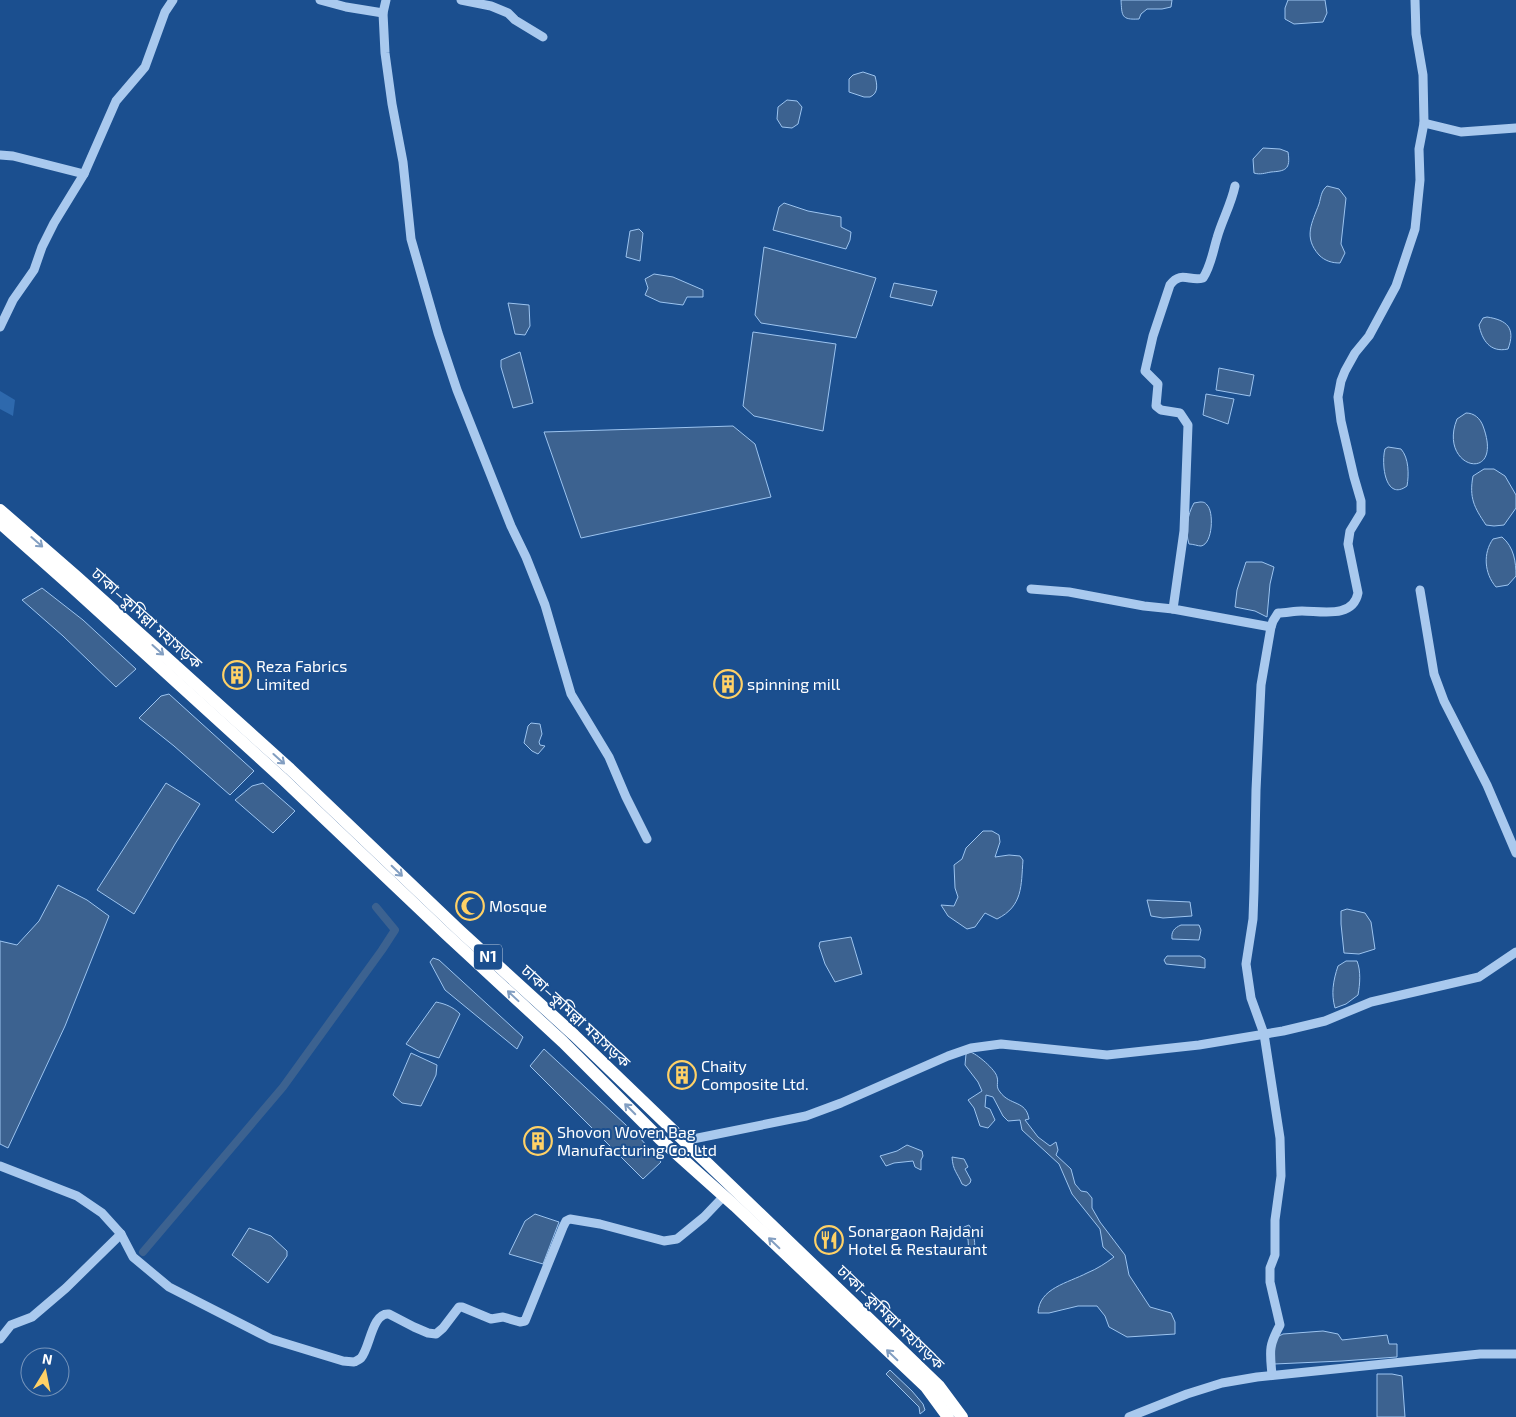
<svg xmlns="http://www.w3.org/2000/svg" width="1516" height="1417" font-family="'Exo 2','Noto Sans Bengali',sans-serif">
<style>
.green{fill:#2e69ad}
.water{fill:#3c6290;stroke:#9cc4f0}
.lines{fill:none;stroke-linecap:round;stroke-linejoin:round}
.canal{stroke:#3c6290;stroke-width:8}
.minor{stroke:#a9c9ee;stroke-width:9}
.highway{stroke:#fff;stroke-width:12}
.oneway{stroke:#829ec1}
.labels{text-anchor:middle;stroke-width:4;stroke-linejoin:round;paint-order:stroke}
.shield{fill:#1b4f8f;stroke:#bbcadd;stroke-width:1}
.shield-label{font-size:15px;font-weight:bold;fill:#fff}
.street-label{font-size:16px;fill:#fff;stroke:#1b4f8f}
.poi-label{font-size:16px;fill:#fff;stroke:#1b4f8f;text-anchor:start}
</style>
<rect width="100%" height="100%" fill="#1b4f8f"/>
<polygon class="green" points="0,391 15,400 13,416 0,409"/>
<g class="water">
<path d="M1121 0H1172L1171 7 1162 9H1147L1141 14 1139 19C1121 20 1122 16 1121 0Z"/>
<polygon points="1288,0 1325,0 1327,13 1323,22 1294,24 1285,19 1285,8"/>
<path d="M863 72 875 76C877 84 879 93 870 97H864L849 92V79L853 75Z"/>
<polygon points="787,100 797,101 802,107 798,124 792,128 782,127 777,119 778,107"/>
<path d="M1263 148 1280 149 1288 152C1291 170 1285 171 1271 172 1265 173 1260 175 1254 173L1253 159Z"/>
<path d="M1327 186 1339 189 1346 198 1341 244 1345 253 1340 263C1332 263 1325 261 1319 255 1303 237 1312 223 1319 204 1321 197 1321 191 1327 186Z"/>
<polygon points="784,203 808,211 841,217 841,227 851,232 850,240 846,249 773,230 779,207"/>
<polygon points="639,229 643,233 640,261 626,257 630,231"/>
<polygon points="764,247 876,278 856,338 761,323 755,315"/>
<polygon points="654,274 673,277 703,290 703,297 687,297 683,305 660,302 645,295 648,288 645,279"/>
<polygon points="894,283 937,291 932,306 890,297"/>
<polygon points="508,303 529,305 530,326 525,335 515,334"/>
<path d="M1487 317C1507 320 1516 328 1508 349 1490 353 1482 340 1479 325L1483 318Z"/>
<polygon points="753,332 836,344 823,431 754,416 743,406"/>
<polygon points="520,352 533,403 513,408 501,367 501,360"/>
<polygon points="1219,368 1254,375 1250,396 1216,390"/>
<polygon points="1206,394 1234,399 1228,424 1203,415"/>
<path d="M1466 413C1474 413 1480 418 1483 426 1505 485 1437 469 1457 419Z"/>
<polygon points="733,426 755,444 771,497 581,538 544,432"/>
<path d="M1388 447 1401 449C1409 458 1409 475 1407 486 1385 502 1381 463 1385 449Z"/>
<path d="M1484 469H1494L1505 476 1516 495V508L1504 525 1494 526 1486 525C1474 507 1469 498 1473 476Z"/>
<path d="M1200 502C1203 502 1205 502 1207 505 1214 511 1213 544 1201 546 1198 546 1193 544 1189 544 1185 531 1187 515 1194 503Z"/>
<path d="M1502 537C1514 547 1516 562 1516 576L1508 585 1496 587C1484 573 1483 553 1493 539Z"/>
<polygon points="1246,562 1262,562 1274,567 1270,584 1267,617 1255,611 1235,607 1237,590"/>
<polygon points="42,588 83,620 136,669 116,687 63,636 22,600"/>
<polygon points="169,694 254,771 230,795 174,746 139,718 161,696"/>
<polygon points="531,723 540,724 542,734 539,742 540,745 545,746 538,754 532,751 524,743 528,726"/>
<polygon points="166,783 200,804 175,844 134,914 97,890"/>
<polygon points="263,783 295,811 273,833 235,800 252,786"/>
<path d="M983 831H992L999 835 1000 842 995 857 1009 855 1020 856 1023 860C1021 886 1023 906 997 919L985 913 975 927 967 929 948 916 941 905 954 906 958 897 955 888 954 865 962 859 966 848Z"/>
<polygon points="58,885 87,900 109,916 65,1026 8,1148 0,1144 0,941 17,945 39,921"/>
<polygon points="1147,900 1190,902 1192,916 1163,918 1151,916"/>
<polygon points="1347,909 1365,913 1371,922 1375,949 1359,954 1344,953 1341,924 1341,911"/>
<path d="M1181 925H1199L1201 930 1199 940 1172 939C1171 932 1174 928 1181 925Z"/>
<polygon points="851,937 862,974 835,982 825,964 819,946 820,942"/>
<polygon points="1167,956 1200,956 1205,959 1205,968 1166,964 1164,960"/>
<polygon points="433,958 439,960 523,1037 517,1049 445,990 430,962"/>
<path d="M1346 961H1357C1361 971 1360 984 1358 995L1346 1004 1335 1008C1331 994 1333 981 1338 966Z"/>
<path d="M436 1002C446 1004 453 1007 460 1014L439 1058 420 1052 406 1044Z"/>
<polygon points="544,1049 640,1138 661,1162 643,1179 530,1066"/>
<path d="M970 1052C976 1053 996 1070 997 1077 999 1083 995 1086 1000 1092 1010 1106 1026 1100 1029 1119L1025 1120 1038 1137 1050 1146 1056 1142 1058 1150 1056 1155 1071 1169 1075 1184 1081 1191 1087 1192 1092 1198V1208L1100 1222 1125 1255 1129 1275 1150 1307 1171 1313 1175 1322V1334L1127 1337 1109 1327 1105 1316 1097 1306H1078L1049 1313H1038C1039 1288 1068 1283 1087 1273 1097 1269 1106 1263 1114 1257L1103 1247 1100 1229 1072 1194 1059 1164 1022 1130 1020 1120 1008 1121 1003 1116 993 1097 986 1095 985 1107 990 1109 995 1120 988 1128 980 1126 974 1108 968 1100 982 1091 978 1082 965 1065 966 1054Z"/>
<polygon points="411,1053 437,1065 436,1075 421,1106 402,1103 393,1095"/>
<polygon points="907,1145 922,1151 923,1156 921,1160 921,1170 915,1167 913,1161 894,1163 886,1166 880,1156 897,1151"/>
<path d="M952 1157 964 1159 968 1167 965 1169 971 1180 970 1183 966 1186 962 1184C957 1172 953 1171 952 1157Z"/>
<polygon points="535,1214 559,1222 543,1264 509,1254 525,1221"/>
<path d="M969 1225C974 1232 976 1245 974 1253L969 1254 968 1239 961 1237 959 1233 964 1227Z"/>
<polygon points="249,1228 271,1236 287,1251 287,1256 268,1283 232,1255"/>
<polygon points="1323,1331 1338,1334 1342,1340 1387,1335 1389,1344 1397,1344 1397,1357 1342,1361 1274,1364 1275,1338 1283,1334"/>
<polygon points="890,1370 912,1391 923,1404 925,1410 920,1414 919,1407 886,1374"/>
<polygon points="1377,1374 1392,1374 1402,1376 1405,1417 1377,1417"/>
</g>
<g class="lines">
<polyline class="canal" points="143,1252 283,1087 382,950 395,930 376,907"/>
<g class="minor">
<polyline points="320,0 346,7 383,13"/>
<polyline points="386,0 383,13 385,53 392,104 403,162 411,239 438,333 457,390 511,526 526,557 545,605 571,694 609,757 626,797 647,839"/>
<polyline points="461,0 491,6 508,13 515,20 543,37"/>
<polyline points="1424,123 1461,132 1516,128"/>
<polyline points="0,155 13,156 84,174"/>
<path d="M1235 186C1231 205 1222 220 1217 238 1213 251 1211 266 1203 278 1190 282 1181 270 1170 285L1153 336 1145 371 1158 384 1156 406 1161 410 1180 413 1188 425 1184 531 1173 609 1271 627"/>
<polyline points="0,327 13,300 34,270 42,247 54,223 84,174 116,101 145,67 165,12 173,0"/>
<polyline points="1031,589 1069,592 1144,606 1173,609"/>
<polyline points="1420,590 1434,674 1444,701 1487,785 1516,853"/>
<polyline points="683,1141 806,1116 841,1103 948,1056 971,1048 1001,1044 1107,1055 1199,1045 1283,1031 1325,1021 1371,1002 1479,977 1516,952"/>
<path d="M0 1166 77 1196 102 1213 121 1234 133 1257 169 1287 271 1339 343 1361 354 1362C356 1361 359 1360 361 1358 370 1348 372 1312 389 1314L414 1327 428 1333 436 1334 443 1328 459 1307H462L491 1319 503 1317 520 1322 525 1321 563 1227 566 1221 570 1219 600 1224 664 1241 677 1239 704 1217 724 1196"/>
<polyline points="0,1339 11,1325 32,1317 66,1288 121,1234"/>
<path d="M1272 1375C1270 1351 1268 1347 1280 1325L1270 1282V1268L1275 1255V1220L1281 1176 1280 1138 1264 1034 1251 998 1246 964 1253 919 1254 891 1256 790 1261 685 1271 627 1273 621 1278 613C1286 613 1294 611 1302 611 1321 611 1353 619 1358 593L1348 544 1350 531 1361 513V501L1354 477 1341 421 1338 397 1341 381 1345 371 1355 353 1369 336 1396 286 1415 229 1420 180 1419 149 1424 123 1423 75 1416 34 1415 0"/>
<polyline points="1129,1417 1187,1394 1222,1383 1257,1377 1480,1354 1516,1354"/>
</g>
<g class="highway">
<polyline points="0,510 77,577 290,769 460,931 574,1035 939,1386 962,1417"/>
<polyline points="0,523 71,586 283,779 446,934 563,1042 660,1139 735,1206 926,1387 948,1417"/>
</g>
</g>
<defs><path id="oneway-shaft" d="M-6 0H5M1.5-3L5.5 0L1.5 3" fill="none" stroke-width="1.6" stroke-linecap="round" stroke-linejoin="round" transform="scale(1.25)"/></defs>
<g class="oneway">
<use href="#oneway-shaft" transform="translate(37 542) rotate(41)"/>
<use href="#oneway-shaft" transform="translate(158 650) rotate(42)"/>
<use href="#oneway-shaft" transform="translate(279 759) rotate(42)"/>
<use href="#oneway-shaft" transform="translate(397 871) rotate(44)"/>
<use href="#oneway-shaft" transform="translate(513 996) rotate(-137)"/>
<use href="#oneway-shaft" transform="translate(630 1109) rotate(-135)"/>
<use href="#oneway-shaft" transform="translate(774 1243) rotate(-136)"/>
<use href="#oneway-shaft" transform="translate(892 1355) rotate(-136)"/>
</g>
<defs>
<symbol id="building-ring" viewBox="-11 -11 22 22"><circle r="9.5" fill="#1b4f8f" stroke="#ffd166" stroke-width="1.5"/><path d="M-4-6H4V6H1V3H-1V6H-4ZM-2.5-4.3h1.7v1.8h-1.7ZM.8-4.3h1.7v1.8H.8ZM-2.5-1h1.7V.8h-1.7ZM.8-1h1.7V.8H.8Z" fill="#ffd166"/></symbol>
<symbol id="mosque-ring" viewBox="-11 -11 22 22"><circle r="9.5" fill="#1b4f8f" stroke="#ffd166" stroke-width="1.5"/><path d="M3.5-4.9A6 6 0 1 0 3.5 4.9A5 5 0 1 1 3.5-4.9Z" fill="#ffd166"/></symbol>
<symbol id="restaurant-ring" viewBox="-11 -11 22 22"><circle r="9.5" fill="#1b4f8f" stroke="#ffd166" stroke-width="1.5"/><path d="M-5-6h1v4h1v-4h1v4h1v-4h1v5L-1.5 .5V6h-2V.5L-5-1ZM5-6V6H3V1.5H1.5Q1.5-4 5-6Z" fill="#ffd166"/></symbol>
</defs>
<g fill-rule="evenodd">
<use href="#building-ring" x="221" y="659" width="32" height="32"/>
<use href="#building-ring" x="712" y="668" width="32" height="32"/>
<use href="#mosque-ring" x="454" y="890" width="32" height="32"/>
<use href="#building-ring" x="666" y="1059" width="32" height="32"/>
<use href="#building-ring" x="522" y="1125" width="32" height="32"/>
<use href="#restaurant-ring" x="813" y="1224" width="32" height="32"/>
</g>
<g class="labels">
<rect class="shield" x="474" y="944.5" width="28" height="25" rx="4"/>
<g class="shield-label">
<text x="488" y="962">N1</text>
</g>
<g class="street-label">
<text transform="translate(147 618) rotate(42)" y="6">ঢাকা–কুমিল্লা মহাসড়ক</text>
<text transform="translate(576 1016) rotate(43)" y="6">ঢাকা–কুমিল্লা মহাসড়ক</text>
<text transform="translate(891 1317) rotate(44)" y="6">ঢাকা–কুমিল্লা মহাসড়ক</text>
</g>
<g class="poi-label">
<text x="256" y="672">Reza Fabrics<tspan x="256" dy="18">Limited</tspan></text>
<text x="747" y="690">spinning mill</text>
<text x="489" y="912">Mosque</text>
<text x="701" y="1072">Chaity<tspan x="701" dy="18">Composite Ltd.</tspan></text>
<text x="557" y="1138">Shovon Woven Bag<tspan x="557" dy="18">Manufacturing Co. Ltd</tspan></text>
<text x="848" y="1237">Sonargaon Rajdani<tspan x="848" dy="18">Hotel &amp; Restaurant</tspan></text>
</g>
</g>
<g transform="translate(45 1372) rotate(10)"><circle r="24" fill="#1b4f8f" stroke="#7695bc"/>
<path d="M0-4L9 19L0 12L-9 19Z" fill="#ffd166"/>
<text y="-8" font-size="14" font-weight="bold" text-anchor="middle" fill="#ffffff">N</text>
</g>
</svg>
